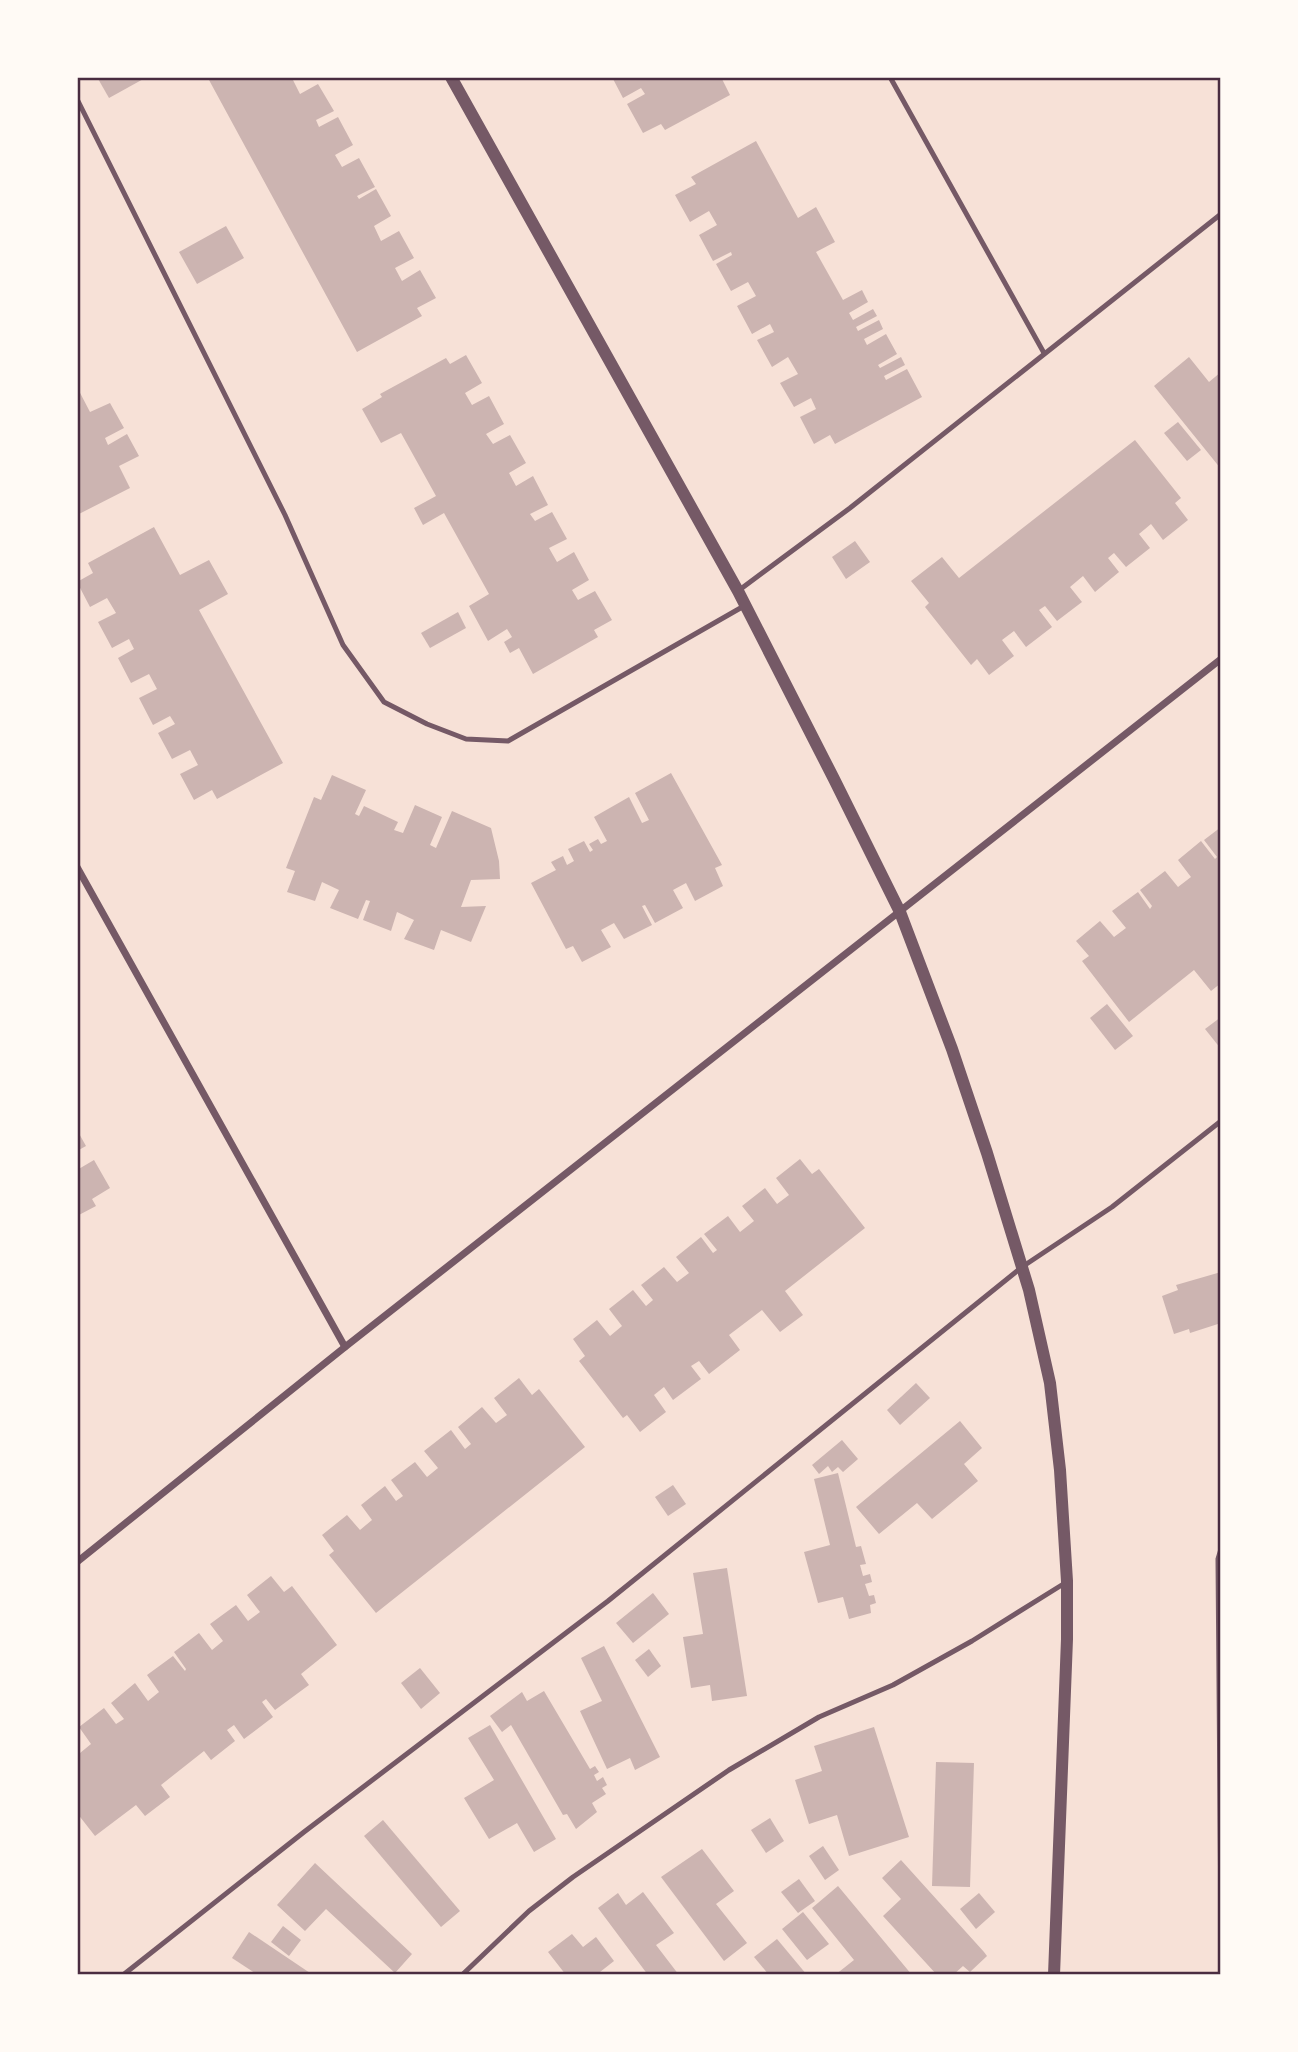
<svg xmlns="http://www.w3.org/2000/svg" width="1298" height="2052" font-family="'Varela Round',sans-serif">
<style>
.building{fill:#ccb4b1}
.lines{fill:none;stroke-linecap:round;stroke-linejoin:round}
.service{stroke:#755966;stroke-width:5}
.minor{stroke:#755966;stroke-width:7}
.tertiary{stroke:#755966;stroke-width:12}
.neatline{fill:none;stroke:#4a2c40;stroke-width:2.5}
</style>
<rect width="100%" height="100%" fill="#f7e1d7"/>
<g class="building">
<polygon points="97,77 147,77 109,98"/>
<polygon points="215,77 299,77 293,80 300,94 318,84 334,111 316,120 319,127 338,117 353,145 335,155 342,167 359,158 375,187 357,196 359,199 376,189 391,216 374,226 381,241 399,231 414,258 395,268 402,281 420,270 436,298 417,308 422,316 357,352 209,80"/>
<polygon points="612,77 721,77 730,95 665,130 661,124 643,133 627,104 645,94 641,88 623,98"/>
<polygon points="756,141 798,218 816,207 835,242 816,252 843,300 862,290 868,302 849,313 853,320 873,309 877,316 856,327 858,331 879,320 883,329 864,339 867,345 886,334 897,354 878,365 880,368 901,357 905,365 884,376 886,380 907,369 922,397 835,444 830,435 814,444 800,417 816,409 811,398 794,407 780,383 798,374 788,357 772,367 757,340 774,332 770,324 752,334 737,306 756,296 748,282 731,291 716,264 732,255 731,252 713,261 699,235 717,225 709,211 690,222 675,195 696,184 691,177"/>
<polygon points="226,226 244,258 197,284 179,252"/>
<polygon points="466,355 482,383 465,393 472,405 489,396 504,424 486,434 493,444 510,435 526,463 509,473 516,486 533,476 548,505 530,514 535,521 552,512 567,539 549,548 557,562 574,552 589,580 572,590 578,600 595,591 612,620 594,630 598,637 533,674 519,648 510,653 504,642 512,637 507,629 488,641 469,606 489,594 444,513 423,525 414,508 436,496 401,433 381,443 362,409 382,397 380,394 446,358 450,364"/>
<polygon points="1189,357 1209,382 1221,372 1221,469 1154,386"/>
<polygon points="77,387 90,412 110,403 124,428 105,438 108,445 127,434 139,456 119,466 130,488 77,515"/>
<polygon points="1178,422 1201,450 1187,461 1164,433"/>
<polygon points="1135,440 1181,498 1175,503 1188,520 1163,540 1151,524 1139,534 1150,548 1126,567 1114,553 1108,558 1119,572 1095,592 1083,576 1070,587 1082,602 1057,621 1045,606 1039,610 1052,627 1026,647 1014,631 1002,640 1014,656 989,675 977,659 971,665 925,607 929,603 911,581 942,557 959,578"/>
<polygon points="154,527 180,575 209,560 228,594 199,610 283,763 217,799 212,790 194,800 180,774 198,765 190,750 172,759 158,733 175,724 170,716 153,725 139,698 157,689 149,674 131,683 118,658 134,649 129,639 112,648 98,622 116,613 107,598 90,607 77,582 93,573 88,563"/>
<polygon points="855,541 870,562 846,579 832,557"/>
<polygon points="458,612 466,628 430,648 421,633"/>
<polygon points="671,773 722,865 715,868 723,886 695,901 686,883 673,890 683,908 655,923 645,905 642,906 652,925 624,939 614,923 601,930 611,947 582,962 573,946 566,949 531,883 556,870 551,862 563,856 567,865 574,861 568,849 584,841 590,852 593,850 589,844 598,839 601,844 607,841 594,817 629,797 642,823 649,820 635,793"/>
<polygon points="332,775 366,790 355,814 359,816 364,806 398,822 394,830 403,833 415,805 442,817 430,845 436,848 452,811 491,828 499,861 500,879 471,880 461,907 486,906 471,942 441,930 434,950 404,939 414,920 397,912 391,931 363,920 370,901 366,900 358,919 330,908 339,890 322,882 315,901 287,892 295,871 286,868 314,797 321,800"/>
<polygon points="1221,827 1221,983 1211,991 1194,970 1129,1022 1082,961 1089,956 1076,941 1100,921 1114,937 1126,928 1112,911 1138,892 1150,909 1152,906 1140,890 1165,871 1178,887 1191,877 1178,860 1201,841 1215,859 1217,857 1204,840"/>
<polygon points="1107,1004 1133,1036 1115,1050 1090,1018"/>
<polygon points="1221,1017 1221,1049 1205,1029"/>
<polygon points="77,1130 86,1146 77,1151"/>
<polygon points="800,1159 812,1174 819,1169 865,1228 785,1291 803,1315 780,1332 762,1310 729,1335 740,1350 709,1374 699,1361 691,1366 701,1379 673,1400 664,1387 654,1395 666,1412 640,1432 627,1415 623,1418 579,1361 585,1356 573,1339 597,1320 610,1336 622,1326 609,1309 633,1290 646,1306 653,1300 641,1285 664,1267 677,1282 689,1273 676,1257 701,1237 713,1253 717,1250 704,1234 728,1216 740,1232 754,1221 742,1206 765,1188 777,1204 789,1195 776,1178"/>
<polygon points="94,1160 110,1188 92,1199 96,1206 77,1216 77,1170"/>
<polygon points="1221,1272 1221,1323 1190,1333 1189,1329 1174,1334 1162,1296 1178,1290 1176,1285"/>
<polygon points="519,1378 532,1395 539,1389 585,1447 376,1613 329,1555 334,1551 322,1535 347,1515 360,1530 372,1520 361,1505 385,1486 396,1501 403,1496 391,1480 415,1462 427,1477 438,1468 424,1451 451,1430 465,1449 471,1444 458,1427 482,1407 496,1423 507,1415 494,1398"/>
<polygon points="916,1383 930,1398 900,1425 887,1410"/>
<polygon points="960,1421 982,1448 964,1464 978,1481 932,1519 917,1503 879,1534 856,1507"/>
<polygon points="842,1440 858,1459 843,1472 838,1467 832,1472 828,1466 819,1474 812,1465"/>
<polygon points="838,1473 856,1547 861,1546 866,1564 860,1565 863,1576 870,1574 872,1582 865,1584 869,1596 874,1595 876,1603 870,1605 871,1613 849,1619 843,1597 818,1603 804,1552 830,1545 814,1479"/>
<polygon points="673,1485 686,1504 668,1516 655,1497"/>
<polygon points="727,1568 747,1696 712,1701 710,1685 691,1688 683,1637 703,1634 693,1573"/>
<polygon points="271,1576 284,1592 292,1586 337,1645 301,1674 309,1685 275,1710 266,1699 262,1702 273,1717 244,1739 234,1725 227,1730 235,1741 211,1760 204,1751 161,1785 170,1797 145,1816 136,1805 95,1836 77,1813 77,1749 80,1753 91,1744 79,1727 104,1708 116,1724 124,1719 111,1703 135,1683 148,1701 159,1692 147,1675 173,1656 185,1671 186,1669 174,1652 199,1633 212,1650 223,1641 210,1624 236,1605 248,1621 260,1612 247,1595"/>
<polygon points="653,1593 669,1614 633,1643 616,1623"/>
<polygon points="604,1646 660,1757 635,1770 630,1758 607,1769 580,1711 602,1701 581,1658"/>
<polygon points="649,1649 661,1666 648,1677 635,1660"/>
<polygon points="420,1668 440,1693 421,1709 401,1683"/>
<polygon points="544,1691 590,1769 595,1766 599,1772 594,1775 597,1781 603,1777 607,1785 602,1788 606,1794 592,1803 597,1812 576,1829 567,1814 563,1815 511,1725 502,1732 490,1716 522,1692 527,1701"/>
<polygon points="490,1725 556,1839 534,1852 517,1823 489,1839 464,1798 494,1780 468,1738"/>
<polygon points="874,1727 909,1837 849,1856 837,1815 809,1824 795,1780 822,1771 814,1746"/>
<polygon points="936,1762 974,1763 970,1887 932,1886"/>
<polygon points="770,1818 784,1841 766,1853 751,1830"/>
<polygon points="383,1820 460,1911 441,1927 364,1836"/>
<polygon points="823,1846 839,1870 825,1880 809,1856"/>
<polygon points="702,1849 734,1891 716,1904 747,1943 724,1961 661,1877"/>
<polygon points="901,1860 984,1952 987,1956 970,1972 963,1966 953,1975 937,1975 883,1916 901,1899 882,1878"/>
<polygon points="315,1863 412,1954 395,1973 326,1909 305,1931 277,1905"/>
<polygon points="799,1879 815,1901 798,1913 781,1892"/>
<polygon points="838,1886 912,1975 835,1975 854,1960 812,1908"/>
<polygon points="643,1892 674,1933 656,1945 679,1975 648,1975 598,1908 618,1893 626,1905"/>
<polygon points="979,1893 995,1912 976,1929 960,1909"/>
<polygon points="803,1912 829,1944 807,1960 782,1929"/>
<polygon points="283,1926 301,1940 289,1956 271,1942"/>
<polygon points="249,1932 313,1975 258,1975 232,1958"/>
<polygon points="572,1934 583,1947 596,1937 614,1961 600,1972 602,1975 566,1975 548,1952"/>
<polygon points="777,1939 807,1975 769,1975 754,1957"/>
</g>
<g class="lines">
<g class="service">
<polyline points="890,77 1044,353"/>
<polyline points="77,99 285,515 343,645 384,702 427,724 466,739 508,741 744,606"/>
<polyline points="738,591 850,508 1221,214"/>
<polyline points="1221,1549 1218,1559 1221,1927"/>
<polyline points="123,1975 304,1832 608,1601 1022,1267 1112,1207 1221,1121"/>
<polyline points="462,1975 529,1911 573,1877 729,1770 819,1717 893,1685 972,1641 1065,1583"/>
</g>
<g class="minor">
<polyline points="77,867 345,1347"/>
<polyline points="77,1562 345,1347 1221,659"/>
</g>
<polyline class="tertiary" points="451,77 738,591 834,779 900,912 952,1049 987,1153 1029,1290 1050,1383 1060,1470 1067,1581 1067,1639 1054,1975"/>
</g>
<rect width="1298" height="2052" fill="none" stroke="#fffaf5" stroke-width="158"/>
<rect x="79" y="79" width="1140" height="1894" class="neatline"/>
</svg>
